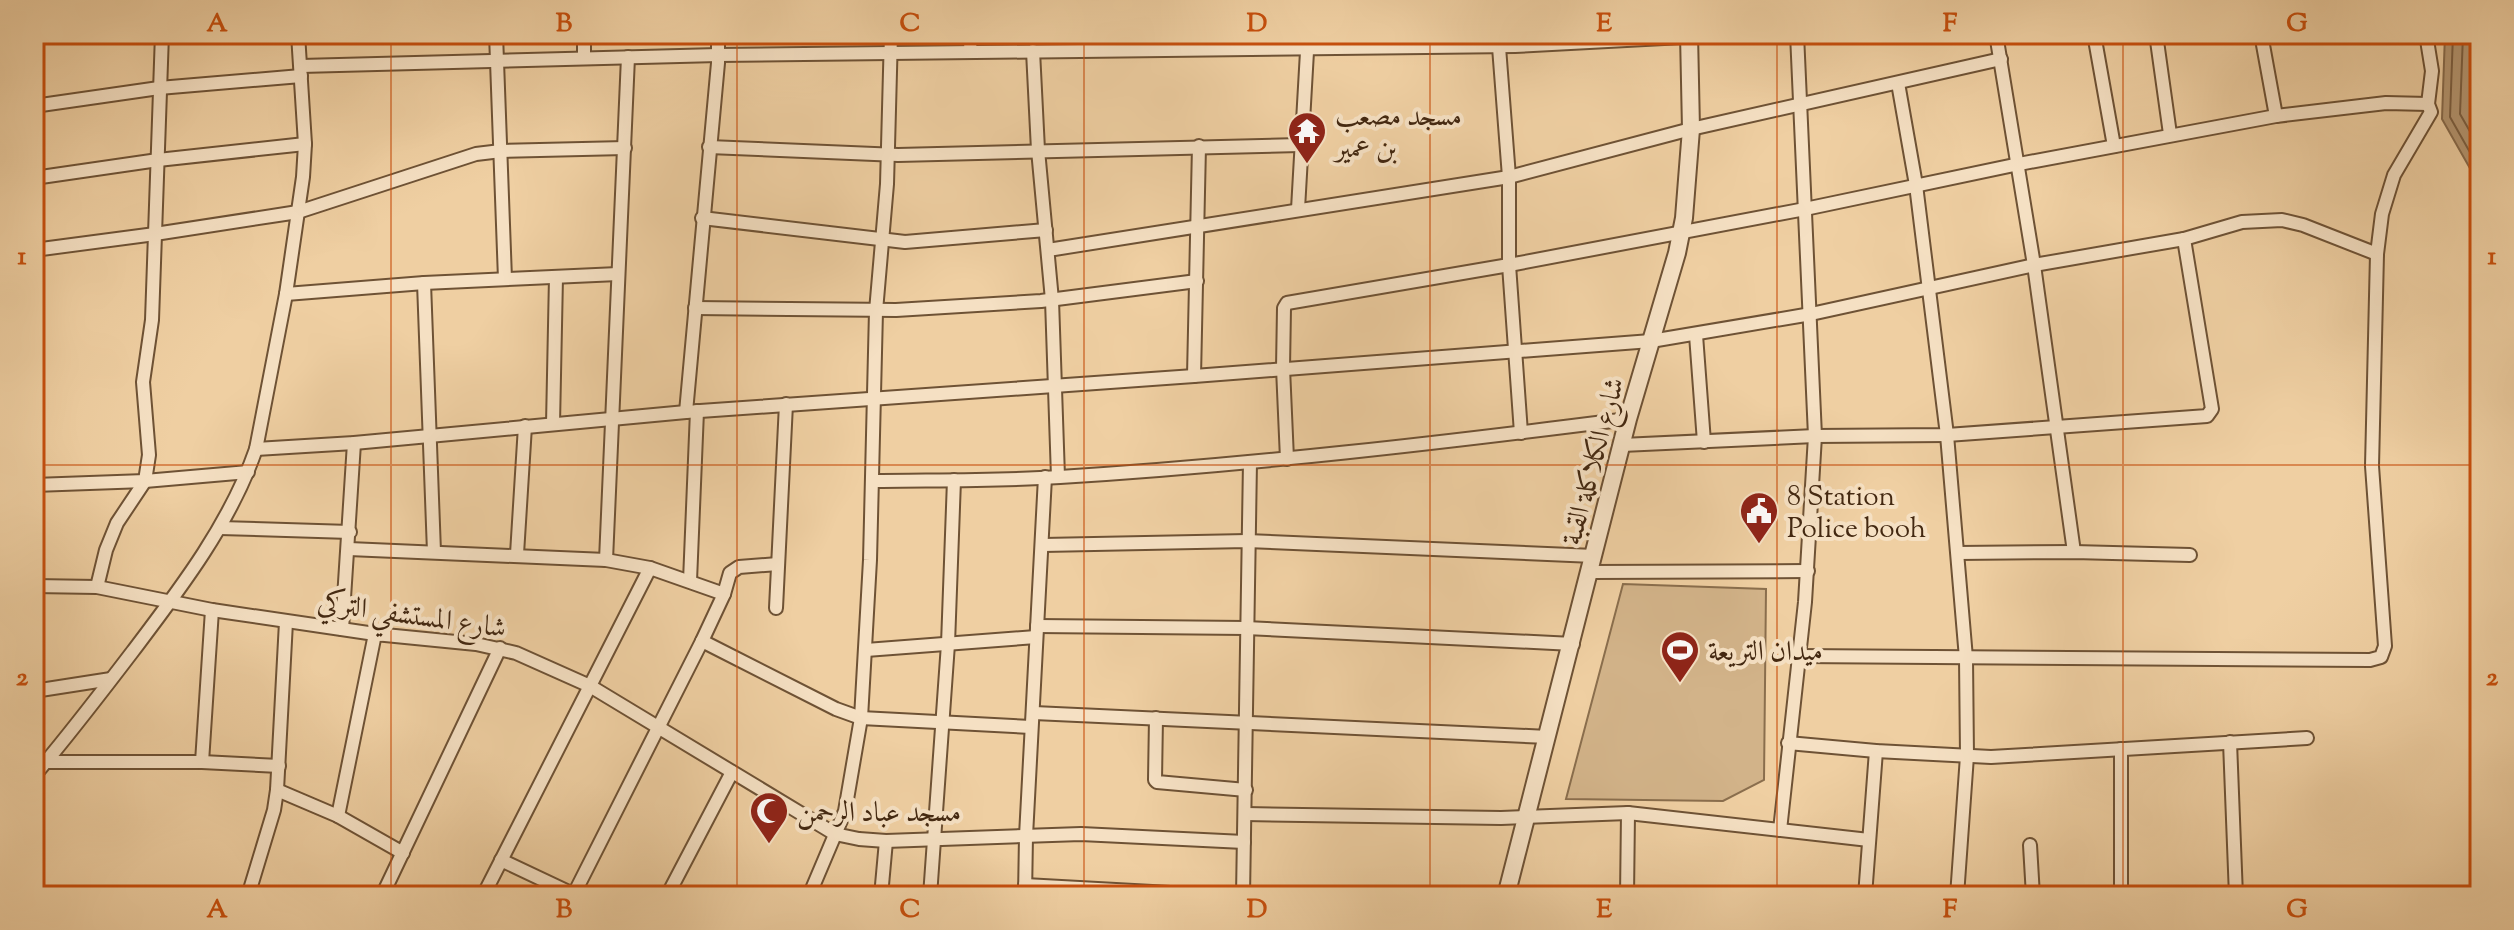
<svg xmlns="http://www.w3.org/2000/svg" width="2514" height="930" font-family="'Sorts Mill Goudy',Amiri,serif">
<style>
.green{fill:#d2b389;stroke:#8a6e4d;stroke-width:2}
.water{fill:#b59671;stroke:#876a4b;stroke-width:2}
.lines{fill:none;stroke-linecap:round;stroke-linejoin:round}
.shore{stroke:#7c5f41;stroke-width:2}
.minor-casing{stroke:#6e5235;stroke-width:16}
.tertiary-casing{stroke:#6e5235;stroke-width:20}
.minor{stroke:#f5e0c3;stroke-width:12}
.tertiary{stroke:#f5e0c3;stroke-width:16}
.grid{fill:none;stroke:#c74f0d;stroke-width:2;stroke-opacity:0.55}
.labels{text-anchor:middle;stroke-width:8;stroke-linejoin:round;paint-order:stroke}
.poi-label{font-size:28px;fill:#432811;stroke:#f5e0c3;text-anchor:start}
.street-label{font-size:28px;fill:#432811;stroke:#f5e0c3}
.neatline{fill:none;stroke:#c74f0d;stroke-width:3}
.grid-label{font-size:26px;text-anchor:middle;font-weight:bold;fill:#c74f0d}
</style>
<rect width="100%" height="100%" fill="#efcfa2"/>
<filter id="stains"><feTurbulence type="fractalNoise" baseFrequency=".0025" numOctaves="4"/><feColorMatrix values="0 0 0 0 .2 0 0 0 0 .09 0 0 0 0 .02 0 0 0 .5 -.17"/></filter>
<radialGradient id="worn" r=".72"><stop offset=".6" stop-color="#630" stop-opacity="0"/><stop offset="1" stop-color="#630" stop-opacity=".3"/></radialGradient>
<polygon class="green" points="1623,584 1766,589 1764,780 1723,801 1566,799"/>
<polygon class="water" points="2445,34 2480,34 2480,186 2442,119"/>
<g class="lines">
<g class="shore">
<polyline points="2453,34 2450,117 2480,170"/>
<polyline points="2463,34 2460,114 2480,149"/>
<polyline points="2475,34 2472,111 2480,125"/>
</g>
<defs>
<g id="minor">
<polyline points="496,34 505,279"/>
<polyline points="584,34 584,58"/>
<polyline points="969,34 971,52"/>
<polyline points="1498,34 1509,177 1509,265 1521,433"/>
<polyline points="1996,34 2034,265 2074,552"/>
<polyline points="2094,34 2114,146"/>
<polyline points="2156,34 2170,134"/>
<polyline points="2261,34 2276,116"/>
<polyline points="1095,50 1095,34"/>
<polyline points="1033,51 1038,150 1052,300 1058,477"/>
<polyline points="301,66 718,55 1515,46 1739,34"/>
<polyline points="1898,83 1916,185 1947,435 1966,658 1967,756 1957,896"/>
<polyline points="34,106 159,88 301,76"/>
<polyline points="709,147 898,155 1300,145"/>
<polyline points="34,178 158,160 305,144"/>
<polyline points="1298,209 1308,34"/>
<polyline points="702,218 905,242 1046,230"/>
<polyline points="34,250 155,234 298,212 476,154 501,151 625,148"/>
<polyline points="1048,250 1509,177 1691,129 2001,59"/>
<polyline points="424,283 434,552"/>
<polyline points="286,294 424,283 618,274"/>
<polyline points="695,308 896,310 1041,301 1197,281"/>
<polyline points="1696,335 1704,442"/>
<polyline points="1194,376 1199,146"/>
<polyline points="686,412 718,63 718,34"/>
<polyline points="553,424 556,277"/>
<polyline points="1622,445 1815,436 1947,435 2207,416 2212,409 2184,239"/>
<polyline points="256,449 354,443 686,412 1194,376 1651,341 1811,314 2034,265 2184,239 2242,222 2282,220 2303,225 2377,254"/>
<polyline points="1287,459 1283,368 1284,308 1287,303 1509,265 1805,209 2019,164 2276,116 2386,103 2428,104"/>
<path d="M872 481C935 480 998 481 1060 477 1251 465 1439 443 1628 419"/>
<polyline points="34,485 145,481 248,472"/>
<polyline points="220,528 350,532"/>
<polyline points="1043,545 1247,541 1594,556"/>
<polyline points="349,549 606,560 650,568 724,594"/>
<polyline points="1958,553 2074,552 2190,555"/>
<polyline points="517,554 525,426"/>
<polyline points="606,560 628,57"/>
<polyline points="1591,572 1808,571"/>
<polyline points="690,581 697,411"/>
<polyline points="34,586 97,587 212,610 375,634 476,644 516,653 590,686 835,834 859,839 886,841 1081,834 1244,842"/>
<polyline points="97,587 106,550 117,523 145,481 149,455 143,382 152,320 162,34"/>
<polyline points="776,608 786,404"/>
<polyline points="1037,626 1246,628 1573,644"/>
<polyline points="342,629 354,443"/>
<polyline points="702,641 836,709 861,718 1031,727"/>
<polyline points="866,650 1036,637"/>
<polyline points="1799,656 2370,660 2381,657 2385,646 2372,466 2377,254 2382,214 2394,175 2431,112 2428,104 2432,71 2426,34"/>
<polyline points="34,691 111,679"/>
<polyline points="1034,713 1548,737"/>
<polyline points="1156,718 1155,780 1157,782 1246,790"/>
<polyline points="2230,742 2236,896"/>
<polyline points="1788,743 1876,751 1991,757 2307,738"/>
<polyline points="46,762 202,762 279,766"/>
<polyline points="202,762 212,610"/>
<path d="M34 776C68 736 101 693 133 651 180 589 230 524 256 449L286 294 303 177 305 144 298 34"/>
<polyline points="277,790 338,816 403,853"/>
<polyline points="1245,814 1501,818 1628,813 1869,840"/>
<polyline points="338,816 375,634"/>
<polyline points="1780,830 1805,602 1815,436 1797,34"/>
<polyline points="2030,845 2033,896"/>
<polyline points="501,860 577,896"/>
<polyline points="1025,885 1225,896"/>
<polyline points="248,896 274,810 277,790 286,622"/>
<polyline points="382,896 500,648"/>
<polyline points="483,896 650,568"/>
<polyline points="573,896 702,641 724,594 730,573 739,567 778,564"/>
<polyline points="667,896 732,772"/>
<polyline points="809,896 845,811 861,718 870,560 876,311 887,184 891,34"/>
<polyline points="881,896 886,841"/>
<polyline points="930,896 948,644 954,480"/>
<polyline points="1025,896 1026,836 1045,477"/>
<polyline points="1243,896 1250,462"/>
<polyline points="1627,896 1628,813"/>
<polyline points="1865,896 1876,751"/>
<polyline points="2121,896 2121,749"/>
</g>
<polyline id="tertiary" points="1506,896 1628,419 1677,253 1684,218 1691,129 1689,34"/>
</defs>
<use href="#minor" class="minor-casing"/>
<use href="#tertiary" class="tertiary-casing"/>
<use href="#minor" class="minor"/>
<use href="#tertiary" class="tertiary"/>
</g>
<path class="grid" d="M391 34V896M737 34V896M1084 34V896M1430 34V896M1777 34V896M2123 34V896M34 465H2480"/>
<defs>
<symbol id="temple-pin" viewBox="-11 -11 22 30"><path d="M0 17L-7.5 6A9.5 9.5 0 1 1 7.5 6Z" fill="#8f2418" stroke="#f5e0c3"/><path d="M0-6L5-2H3V0L6.5 2.5H4V6H1.5V3h-3V6H-4V2.5H-6.5L-3 0V-2H-5Z" fill="#fff"/></symbol>
<symbol id="civic-pin" viewBox="-11 -11 22 30"><path d="M0 17L-7.5 6A9.5 9.5 0 1 1 7.5 6Z" fill="#8f2418" stroke="#f5e0c3"/><path d="M-.6-6.5H3V-4.5H.6V-3L4-1V1h2V6H-6V1h2V-1L-.6-3ZM-1.2 2.5V6h2.4V2.5Z" fill="#fff"/></symbol>
<symbol id="stadium-pin" viewBox="-11 -11 22 30"><path d="M0 17L-7.5 6A9.5 9.5 0 1 1 7.5 6Z" fill="#8f2418" stroke="#f5e0c3"/><path d="M0-5a6.5 5 0 1 0 0 10a6.5 5 0 1 0 0-10ZM-3.5-1.8h7v3.6h-7Z" fill="#fff"/></symbol>
<symbol id="mosque-pin" viewBox="-11 -11 22 30"><path d="M0 17L-7.5 6A9.5 9.5 0 1 1 7.5 6Z" fill="#8f2418" stroke="#f5e0c3"/><path d="M3.5-4.9A6 6 0 1 0 3.5 4.9A5 5 0 1 1 3.5-4.9Z" fill="#fff"/></symbol>
</defs>
<g fill-rule="evenodd">
<use href="#temple-pin" x="1285" y="109" width="44" height="60"/>
<use href="#civic-pin" x="1737" y="489" width="44" height="60"/>
<use href="#stadium-pin" x="1658" y="628" width="44" height="60"/>
<use href="#mosque-pin" x="747" y="789" width="44" height="60"/>
</g>
<g class="labels">
<g class="poi-label">
<text x="1335" y="125">مسجد مصعب<tspan x="1335" dy="32">بن عمير</tspan></text>
<text x="1787" y="505">8 Station<tspan x="1787" dy="32">Police booh</tspan></text>
<text x="1708" y="660">ميدان التريعة</text>
<text x="797" y="821">مسجد عباد الرحمن</text>
</g>
<g class="street-label">
<text transform="translate(1592 461) rotate(-75)" y="10">شارع الكلاكلة القبة</text>
<text transform="translate(412 614) rotate(8)" y="10">شارع المستشفي التركي</text>
</g>
</g>
<rect width="2514" height="930" fill="none" stroke="#efcfa2" stroke-width="88"/>
<rect x="44" y="44" width="2426" height="842" class="neatline"/>
<g class="grid-label">
<text x="217" y="31">A</text>
<text x="564" y="31">B</text>
<text x="910" y="31">C</text>
<text x="1257" y="31">D</text>
<text x="1604" y="31">E</text>
<text x="1950" y="31">F</text>
<text x="2297" y="31">G</text>
<text x="22" y="264">1</text>
<text x="2492" y="264">1</text>
<text x="22" y="685">2</text>
<text x="2492" y="685">2</text>
<text x="217" y="917">A</text>
<text x="564" y="917">B</text>
<text x="910" y="917">C</text>
<text x="1257" y="917">D</text>
<text x="1604" y="917">E</text>
<text x="1950" y="917">F</text>
<text x="2297" y="917">G</text>
</g>
<rect width="100%" height="100%" filter="url(#stains)"/>
<rect width="100%" height="100%" fill="url(#worn)"/>
</svg>
